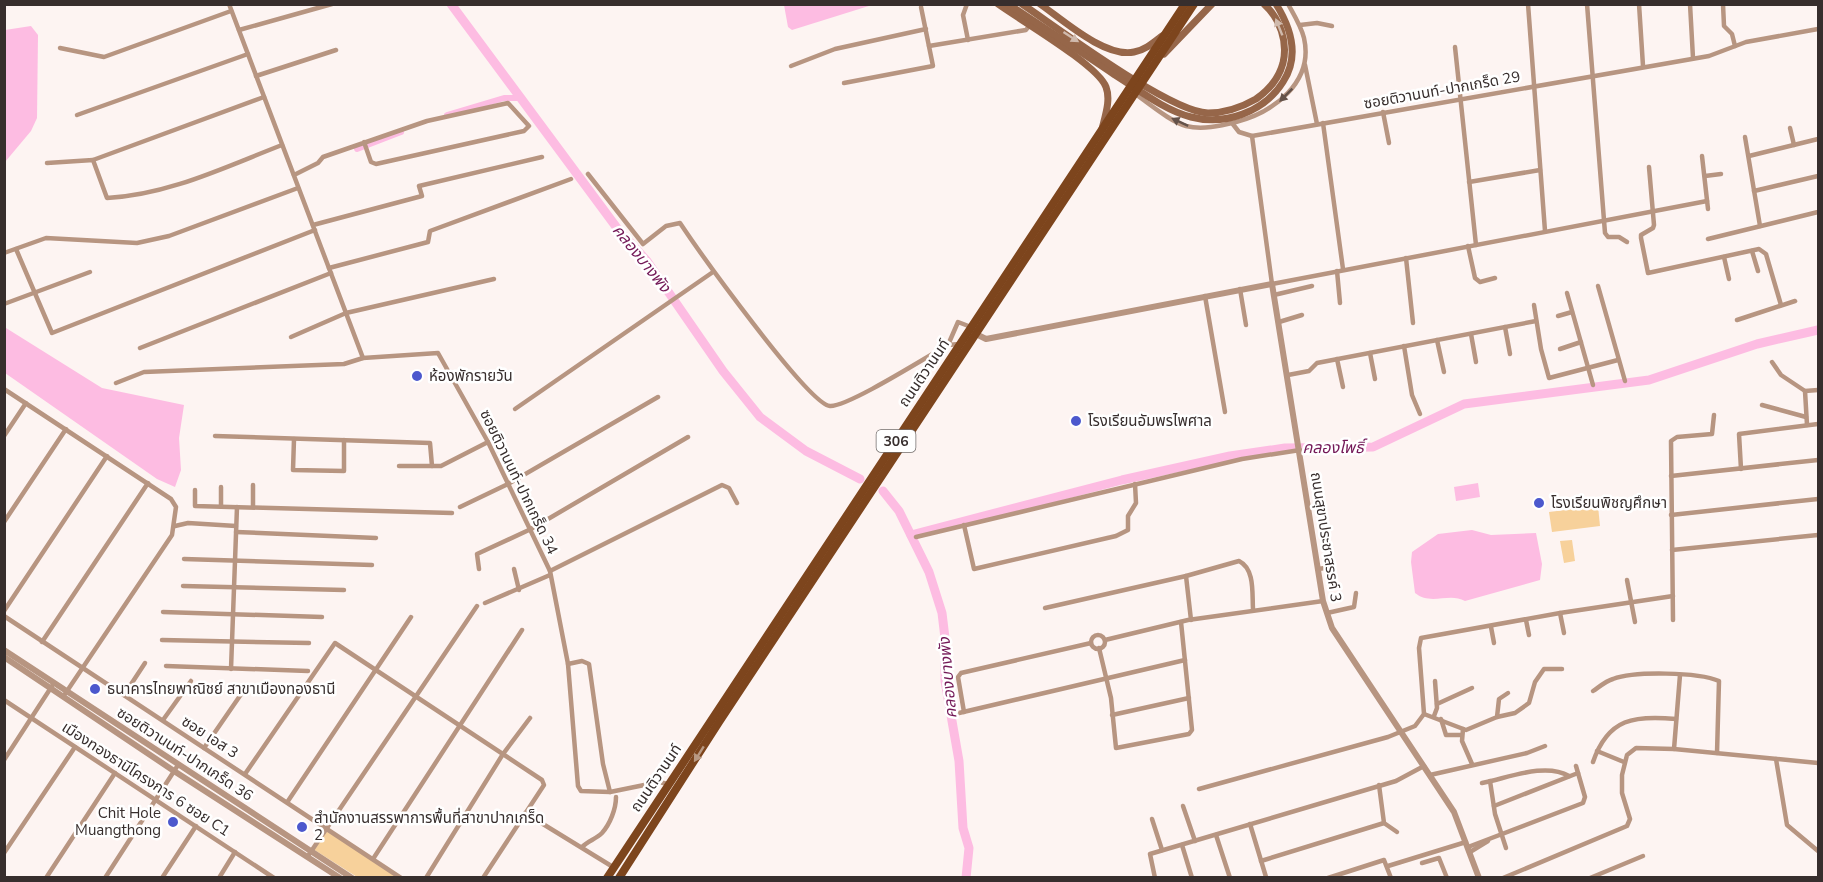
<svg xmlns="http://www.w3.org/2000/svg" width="1823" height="882" font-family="'Nunito Sans','Noto Sans Thai',sans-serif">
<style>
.green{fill:#f7d19b}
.water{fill:#fdbce2}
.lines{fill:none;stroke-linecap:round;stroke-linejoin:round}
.canal{stroke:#fdbce2;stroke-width:6}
.river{stroke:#fdbce2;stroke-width:9}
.minor{stroke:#b79581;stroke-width:4.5}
.tertiary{stroke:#b79581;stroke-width:6}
.secondary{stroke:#966649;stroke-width:7}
.primary{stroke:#7d451d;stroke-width:8}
.oneway{fill:#d0baad}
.oneway2{fill:#64524a}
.oneway3{fill:#b89983}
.poi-dot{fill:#4c58cd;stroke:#fff;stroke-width:2}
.labels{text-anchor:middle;stroke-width:5;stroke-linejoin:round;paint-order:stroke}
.shield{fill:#fff;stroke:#736d6c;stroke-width:1.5}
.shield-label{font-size:14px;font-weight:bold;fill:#372e2d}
.street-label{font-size:15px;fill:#372e2d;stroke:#fff}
.poi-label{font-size:15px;fill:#372e2d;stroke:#fff;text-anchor:start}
.water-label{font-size:16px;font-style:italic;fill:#731857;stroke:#fff}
</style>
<rect width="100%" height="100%" fill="#fdf4f2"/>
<g class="green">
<polygon points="1598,506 1600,526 1552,532 1549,512"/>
<polygon points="1572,540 1575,561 1564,563 1560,541"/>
<polygon points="327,828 401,877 357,877 313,849"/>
</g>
<g class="water">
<polygon points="784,5 784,4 872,5 792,30 788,27"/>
<polygon points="31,26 38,35 37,118 31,131 5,162 5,30"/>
<polygon points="6,328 102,388 184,405 179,438 181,470 175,487 157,479 5,373"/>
<polygon points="1478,483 1480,497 1456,501 1454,487"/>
<path d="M1472 530 1491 535 1536 533 1542 564 1540 580 1465 601C1449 592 1431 606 1415 593L1411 562 1412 552 1438 534Z"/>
</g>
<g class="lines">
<g class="canal">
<polyline points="447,115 504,98 522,98"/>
<polyline points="357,149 401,132"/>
</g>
<g class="river">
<polyline points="451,4 617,228 647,261 723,371 760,417 806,451 860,479"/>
<polyline points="883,491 899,511 929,572 942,613 945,638 945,681 959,761 963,828 969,848 966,878"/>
<polyline points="911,535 1122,480 1230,456 1285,448 1373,447 1464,404 1649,380 1757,344 1818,330"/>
</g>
<g class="minor">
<polyline points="229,4 363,358"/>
<polyline points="967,4 963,15 968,40"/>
<polyline points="1528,4 1545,231"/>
<polyline points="1587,4 1605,233 1608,237 1619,237 1627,242"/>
<polyline points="1639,4 1643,66"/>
<polyline points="1690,4 1693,58"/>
<polyline points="1723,4 1724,26 1732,34 1735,46"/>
<polyline points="1300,25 1317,23 1332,26"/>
<polyline points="239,30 332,4"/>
<polyline points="929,46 1026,30 1029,26"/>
<polyline points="1455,47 1476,245"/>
<polyline points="60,48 104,57 231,11"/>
<polyline points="1305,65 1317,124"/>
<polyline points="791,66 835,49 926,29"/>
<polyline points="256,76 336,50"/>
<polyline points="844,83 933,66 921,7"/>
<path d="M1135 94C1150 104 1169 121 1186 126 1202 130 1220 126 1236 122 1274 112 1314 82 1304 38 1301 26 1294 15 1288 4"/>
<polyline points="1383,112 1389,143"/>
<polyline points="77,115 248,54"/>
<polyline points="1232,123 1239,132 1252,136 1709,56 1746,42 1818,29"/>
<polyline points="1323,123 1343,269"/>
<polyline points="1790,128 1794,145"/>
<polyline points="1252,136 1272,284 1707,201"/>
<polyline points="1745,137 1760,226"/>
<polyline points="1702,156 1708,209"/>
<polyline points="1749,156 1818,139"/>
<polyline points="93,160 264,97"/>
<path d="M47 163 93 160 107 198C168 195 225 167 282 145"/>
<polyline points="1649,167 1654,225 1653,228 1641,235 1641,238 1648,273 1759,249 1766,254 1781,305"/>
<path d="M588 174 643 244 666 226 680 223C698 250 808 404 830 406 848 407 928 356 948 345L959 344"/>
<polyline points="294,175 318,163 323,157 427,121 508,103 529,126 524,131 376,164 371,162 364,142"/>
<polyline points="1705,176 1721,174"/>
<polyline points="1469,182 1540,170"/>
<polyline points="1754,191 1818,176"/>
<polyline points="313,225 422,196 419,186 542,157"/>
<polyline points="1708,239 1818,212"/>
<polyline points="1468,246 1475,278 1480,282 1495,278"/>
<polyline points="16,249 52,333 315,230"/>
<polyline points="1752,251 1758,271"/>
<polyline points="4,253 46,238 137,243 169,236 298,188"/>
<polyline points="1724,257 1729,279"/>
<polyline points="1406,258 1413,323"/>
<polyline points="329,268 428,242 430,231 571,179"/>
<polyline points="1337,271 1340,303"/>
<polyline points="1598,286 1625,381"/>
<polyline points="1240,289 1246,325"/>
<polyline points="1567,293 1593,385"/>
<polyline points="1274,295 1312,286"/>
<polyline points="1205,296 1225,412"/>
<polyline points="4,304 90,272"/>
<polyline points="1534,305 1541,349 1549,378 1618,360"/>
<polyline points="1558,316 1572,312"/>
<polyline points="1737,320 1795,301"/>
<polyline points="1279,322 1302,315"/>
<polyline points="1505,327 1510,354"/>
<polyline points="1471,334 1476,362"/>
<polyline points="291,337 346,313 494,279"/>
<polyline points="1437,340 1444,372"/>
<polyline points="948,345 958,322 971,327"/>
<polyline points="1404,346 1412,395 1420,414"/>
<polyline points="140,348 331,273"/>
<polyline points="1560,349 1581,342"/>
<polyline points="1370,353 1375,379"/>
<polyline points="1337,359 1343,387"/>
<polyline points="1772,362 1781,375 1805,391 1818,390"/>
<polyline points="1288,375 1309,371 1317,363 1536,321"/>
<polyline points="116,383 144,372 344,364 363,358 438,353 488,442 550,571 568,664 578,786 581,791 610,792 659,782 668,784"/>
<polyline points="4,389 171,499 176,507 172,535 65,694"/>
<polyline points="1805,391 1807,425"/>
<polyline points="1762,405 1806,417"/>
<polyline points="515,409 713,272"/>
<polyline points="4,436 26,403"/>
<polyline points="215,436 430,443 432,466"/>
<polyline points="294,439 293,470 344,471 344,440"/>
<polyline points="399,466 441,466 488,442"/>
<polyline points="1741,469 1739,434 1818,424"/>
<polyline points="1671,476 1818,460"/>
<polyline points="253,485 253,507"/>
<polyline points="195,490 195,506 452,513"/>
<polyline points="221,506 221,487"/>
<polyline points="460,507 508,484 658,397"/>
<polyline points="1671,515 1818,499"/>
<polyline points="4,522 66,429"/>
<polyline points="964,525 974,569 1116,536 1128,530 1128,516 1136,503 1135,484"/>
<polyline points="175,526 188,523 236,526"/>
<polyline points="236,532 376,538"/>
<polyline points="916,537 1242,459 1300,450"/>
<polyline points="1672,550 1818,535"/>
<polyline points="184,559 372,565"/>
<polyline points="479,569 477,554 531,529 688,437"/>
<polyline points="514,569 519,590"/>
<polyline points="1318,569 1332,567"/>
<polyline points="550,571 722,485 729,488 737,503"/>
<polyline points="1627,580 1635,622"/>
<polyline points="183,586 344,590"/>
<polyline points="485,603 550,575"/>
<polyline points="1045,608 1186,576"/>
<polyline points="4,611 107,456"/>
<polyline points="163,612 322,617"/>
<polyline points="1327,613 1354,607 1356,593"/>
<polyline points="1560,613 1564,633"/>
<polyline points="4,616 401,878"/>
<path d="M1191 620 1186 576 1239 561C1255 569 1252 593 1253 609"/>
<polyline points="1526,620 1529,635"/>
<polyline points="1673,620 1671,441 1677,437 1712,434 1714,415"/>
<polyline points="1491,627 1494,643"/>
<circle cx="1098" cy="642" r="7"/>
<polyline points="162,640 309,643"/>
<polyline points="1105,640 1188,620 1323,601"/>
<polyline points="42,642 148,483"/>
<polyline points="1099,648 1111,698 1116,748 1189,734 1192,730 1181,622"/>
<polyline points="568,664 582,661 589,664 603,764 610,792"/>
<polyline points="166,666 308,671"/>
<polyline points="231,669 237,507"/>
<path d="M1593 691C1599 687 1606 681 1613 679 1634 671 1698 672 1719 681L1717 753"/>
<polyline points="124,695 145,663"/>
<polyline points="4,700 274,878"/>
<polyline points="1437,704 1472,688"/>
<polyline points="964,712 958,677 961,673 1091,643"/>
<polyline points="959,713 1185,660"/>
<polyline points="1424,714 1466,730 1497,717 1499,699 1508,693"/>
<polyline points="1112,715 1189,698"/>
<polyline points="1434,716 1437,708 1435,681"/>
<polyline points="1497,717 1515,713 1529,703 1535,682 1544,669 1562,669"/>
<polyline points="1441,719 1446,735 1461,735"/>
<polyline points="163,720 191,681"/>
<polyline points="1463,729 1462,741 1472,764"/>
<polyline points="204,748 244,690"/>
<polyline points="1674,749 1680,675"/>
<polyline points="1597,751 1624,762"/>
<polyline points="1776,759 1787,825 1818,851"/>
<polyline points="4,760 52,686"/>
<path d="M1593 762C1608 718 1635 715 1676 719"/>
<polyline points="245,774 335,643 542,780 544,785 483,878"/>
<polyline points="1430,775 1527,753 1545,746"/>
<polyline points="1490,781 1495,814 1506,848"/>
<path d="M1482 783C1508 778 1545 762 1569 776"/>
<polyline points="1379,785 1384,823 1397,832"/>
<polyline points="1199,789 1388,737 1415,726 1424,714 1419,648 1421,638 1560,613 1673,596"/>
<polyline points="288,801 411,617"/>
<polyline points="1183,806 1195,841"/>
<polyline points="1494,806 1578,773"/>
<polyline points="525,813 613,867"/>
<polyline points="1152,819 1162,850"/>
<polyline points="1250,824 1266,877"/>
<polyline points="1216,835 1230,878"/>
<polyline points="1182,845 1192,878"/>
<path d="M582 847C588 841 596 839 602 833 610 824 616 809 616 797"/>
<polyline points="1468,847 1583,803 1585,797 1576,766"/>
<polyline points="1470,852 1488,841"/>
<polyline points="4,853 75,747"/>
<polyline points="308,856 477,606"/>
<polyline points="373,859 522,630"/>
<polyline points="1261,861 1384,823"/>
<polyline points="1422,863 1439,858 1447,878"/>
<polyline points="1388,866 1466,842"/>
<polyline points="46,878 115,773"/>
<polyline points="105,878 178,765"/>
<polyline points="162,878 196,826"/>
<polyline points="219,878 235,852"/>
<polyline points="426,878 503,754 530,718"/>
<polyline points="1155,878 1150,854 1396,781 1424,766"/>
<polyline points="1328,878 1384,860 1391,878"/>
<polyline points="1503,878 1627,826 1630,819 1622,793 1622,775 1627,755 1636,748 1674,749 1818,763"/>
<polyline points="1590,878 1643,856"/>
</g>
<g class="tertiary">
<polyline points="976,334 986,339 1272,284 1323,601 1332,628 1454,812 1479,878"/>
<polyline points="4,650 352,878"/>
<polyline points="4,657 174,771 340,878"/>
</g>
<g class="secondary">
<path d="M998 4C1020 20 1098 65 1106 87 1111 100 1105 116 1102 129"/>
<path d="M1008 4C1044 28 1080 51 1115 75 1139 90 1164 110 1191 117 1225 126 1264 112 1283 82 1300 56 1291 28 1276 4"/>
<path d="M1022 4C1059 29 1170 112 1208 113 1225 113 1242 107 1256 99 1269 90 1279 78 1283 63 1288 42 1280 18 1264 4"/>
<path d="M1040 4C1063 20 1105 58 1134 52 1145 50 1153 43 1162 36"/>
<polyline points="1164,54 1212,4"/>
</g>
<g class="primary">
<polyline points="607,878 1185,4"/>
<polyline points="619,878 719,722 1194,4"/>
</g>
</g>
<defs><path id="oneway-solid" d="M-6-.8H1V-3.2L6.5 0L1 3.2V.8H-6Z" transform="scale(1.5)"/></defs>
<g class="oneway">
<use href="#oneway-solid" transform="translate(1279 27) rotate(-112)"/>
<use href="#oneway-solid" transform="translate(1071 37) rotate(33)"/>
</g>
<g class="oneway2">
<use href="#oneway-solid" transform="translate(1286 95) rotate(135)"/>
<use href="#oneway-solid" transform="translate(1180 122) rotate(-155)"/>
</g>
<use class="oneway3" href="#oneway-solid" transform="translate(699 754) rotate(122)"/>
<g class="poi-dot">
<circle cx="417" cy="376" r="6"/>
<circle cx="1076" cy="421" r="6"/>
<circle cx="1539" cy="503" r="6"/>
<circle cx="95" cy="689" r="6"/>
<circle cx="173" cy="822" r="6"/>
<circle cx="302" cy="827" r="6"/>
</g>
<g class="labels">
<rect class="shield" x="876.5" y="430" width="39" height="22" rx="4.5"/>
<g class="shield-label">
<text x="896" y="446">306</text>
</g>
<g class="street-label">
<text transform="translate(1442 90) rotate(-10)" y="5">ซอยติวานนท์-ปากเกร็ด 29</text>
<text transform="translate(924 373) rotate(-56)" y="5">ถนนติวานนท์</text>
<text transform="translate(519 482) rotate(64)" y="5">ซอยติวานนท์-ปากเกร็ด 34</text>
<text transform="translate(1326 537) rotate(81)" y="5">ถนนสุขาประชาสรรค์ 3</text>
<text transform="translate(210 737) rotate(33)" y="5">ซอย เอส 3</text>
<text transform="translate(185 754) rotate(33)" y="5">ซอยติวานนท์-ปากเกร็ด 36</text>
<text transform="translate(656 778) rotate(-56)" y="5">ถนนติวานนท์</text>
<text transform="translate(146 779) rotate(33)" y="5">เมืองทองธานีโครงการ 6 ซอย C1</text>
</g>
<g class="poi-label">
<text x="429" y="381">ห้องพักรายวัน</text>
<text x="1088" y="426">โรงเรียนอัมพรไพศาล</text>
<text x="1551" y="508">โรงเรียนพิชญศึกษา</text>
<text x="107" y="694">ธนาคารไทยพาณิชย์ สาขาเมืองทองธานี</text>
<text x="161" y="818" text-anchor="end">Chit Hole<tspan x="161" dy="17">Muangthong</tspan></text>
<text x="314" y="823">สำนักงานสรรพาการพื้นที่สาขาปากเกร็ด<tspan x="314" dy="17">2</tspan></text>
</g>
<g class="water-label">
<text transform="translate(642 258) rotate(51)" y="6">คลองบางพัง</text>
<text x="1333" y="453">คลองโพธิ์</text>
<text transform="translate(947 678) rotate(-95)" y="6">คลองบางพัง</text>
</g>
</g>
<rect width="1823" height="882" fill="none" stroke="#372e2d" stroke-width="12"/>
</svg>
